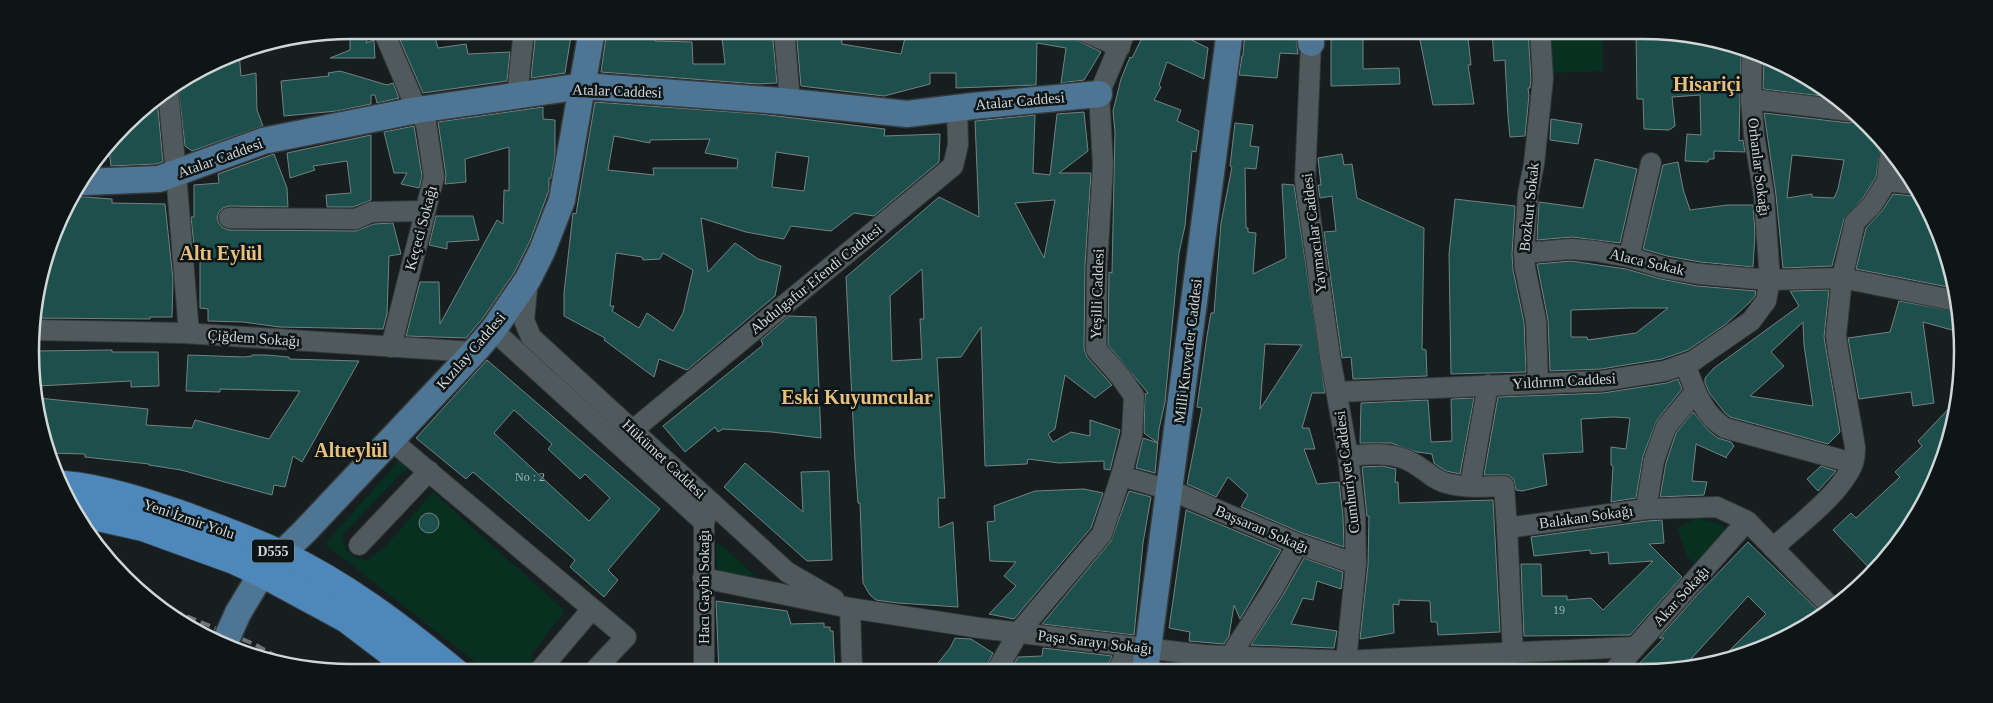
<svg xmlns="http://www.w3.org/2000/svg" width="1993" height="703" font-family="'Times New Roman',serif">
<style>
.green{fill:#083021}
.building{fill:#1d4f4d;stroke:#768180;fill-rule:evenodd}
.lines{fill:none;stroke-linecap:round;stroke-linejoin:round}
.minor-casing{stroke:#34393b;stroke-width:22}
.major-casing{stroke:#34393b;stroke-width:29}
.highway-casing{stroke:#34393b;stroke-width:30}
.minor{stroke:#50595c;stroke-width:20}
.major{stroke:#4f7594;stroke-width:26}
.highway{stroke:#4e88ba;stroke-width:28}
.rail{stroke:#6d7476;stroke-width:4;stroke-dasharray:10 5;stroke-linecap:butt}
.major-bridge-casing{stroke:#34393b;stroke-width:29;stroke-linecap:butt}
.major-bridge{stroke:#4f7594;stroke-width:26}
.labels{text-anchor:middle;stroke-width:5;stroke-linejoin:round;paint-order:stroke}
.number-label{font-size:12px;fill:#a3b4b4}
.shield{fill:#0d1517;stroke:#969c9d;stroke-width:1}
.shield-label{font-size:14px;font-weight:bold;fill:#d0d6d7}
.street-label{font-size:15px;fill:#d0d6d7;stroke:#0d1517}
.district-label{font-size:20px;font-weight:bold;fill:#e9bf7a;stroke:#0d1517}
.rim{fill:none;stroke:#d0d6d7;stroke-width:2.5}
</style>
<rect width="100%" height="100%" fill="#161e20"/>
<g class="green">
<polygon points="1549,30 1602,30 1603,71 1550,73"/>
<path d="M400 459 408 467 343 534C342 552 352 558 368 560L384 548 433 492 565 611 531 655 535 670 540 673H489L325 544Z"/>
<polygon points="1697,518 1723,525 1725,531 1695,564 1687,556 1677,528"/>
<polygon points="716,544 721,545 754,575 752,578 717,570"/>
<polygon points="1511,661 1598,662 1599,663 1592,670 1515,671 1510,665"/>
</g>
<g class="building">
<polygon points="350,30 371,30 366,43 374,40 375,58 330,58 350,50"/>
<polygon points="398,30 433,30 438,48 466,44 468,54 510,52 507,81 423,93 396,31"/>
<polygon points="536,30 572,30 565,73 531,78"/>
<polygon points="607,30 657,30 655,41 692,42 693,64 725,64 722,38 734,39 731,30 772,30 777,83 757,84 601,72"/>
<polygon points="796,30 841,30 842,44 901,54 907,30 1057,30 1101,52 1084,80 1061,83 1066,48 1037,43 1036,85 956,88 956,73 930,73 930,84 884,96 801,86"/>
<polygon points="1146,30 1171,30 1208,48 1204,79 1167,62 1159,85 1161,87 1154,100 1181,110 1177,121 1199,131 1196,152 1192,151 1185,226 1179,253 1165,402 1159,429 1155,473 1136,468 1143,438 1158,443 1144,433 1145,394 1148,393 1108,345 1109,272 1112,273 1115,132 1113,111 1121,79 1130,57 1132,58"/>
<polygon points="1245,30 1295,30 1298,54 1280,53 1277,78 1239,75 1242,56 1243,56"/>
<polygon points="1332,30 1363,30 1363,69 1399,68 1400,84 1331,86 1331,37"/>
<polygon points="1418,30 1467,30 1471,65 1468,65 1474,104 1433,105"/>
<polygon points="1492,30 1528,30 1531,79 1530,88 1528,88 1529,95 1525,136 1510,137 1508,116 1505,60 1494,61"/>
<polygon points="1636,30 1724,41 1741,49 1739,141 1743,140 1745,152 1714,151 1714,159 1709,159 1708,162 1685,161 1687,134 1701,135 1700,95 1672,97 1675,126 1669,130 1644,129 1643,99 1637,99"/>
<polygon points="239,52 241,76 256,73 257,110 263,126 192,151 185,146 178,86 229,54"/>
<polygon points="1764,60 1837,96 1838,98 1763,89"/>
<polygon points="340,71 387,85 393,83 399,98 377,103 375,95 371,95 371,104 337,111 284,116 281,81 329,76 328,73"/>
<polygon points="157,99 163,162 156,164 111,166 109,149 139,111"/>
<path d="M595 102 760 114 885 129 884 136 940 134 939 162 874 216 854 213 831 231 791 226 784 239 746 232 701 218 708 272 735 243 758 259 781 266 775 296 687 370 659 359 654 377 604 340 605 338 564 316V293L573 213 576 214ZM614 136 650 143V140L710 139 705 153 738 159 737 168H653L654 175 608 170ZM776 152 809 157 804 191 772 187ZM616 253 642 257 643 260 660 259 663 253 693 270 683 313 673 331 647 313 639 328 612 311 614 306H610Z"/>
<polygon points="543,107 543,119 555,120 555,156 551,178 549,178 549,190 530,241 514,273 483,318 466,338 406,336 420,282 439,282 440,324 497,220 503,224 504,190 509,191 509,147 465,159 466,182 445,184 446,175 438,122"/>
<path d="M1084 112 1088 151 1059 173H1091L1085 265 1084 349 1087 357 1112 385 1095 398 1065 375 1055 429 1048 434 1053 442 1071 432 1090 436V420L1120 430 1110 470 1104 469V461L1059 463 1028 459 1027 464 985 466 981 327 961 357 937 358 945 498H938L939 528 953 522 958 607 898 603 876 600 870 595 863 583 860 503H858L855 461 846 277 939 197 979 217 975 121 1035 115 1033 173 1050 175 1057 114ZM1055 200 1044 258 1015 203ZM922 269 924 319H920L922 359 892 361 890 296Z"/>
<path d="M1764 113 1849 123 1858 120 1881 146 1876 177 1863 198 1844 219 1832 266 1783 268 1776 195ZM1792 155 1844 160 1838 189 1834 198 1812 197V194L1787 198Z"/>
<polygon points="1551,119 1582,124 1578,144 1550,140"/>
<path d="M1235 123 1253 125 1250 146 1259 147 1256 169 1245 168 1246 228H1248V232L1256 233 1253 274 1286 258 1282 184 1294 185 1325 393H1312L1302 428H1309L1315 449H1304L1317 484 1339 482 1343 516 1344 547 1302 533 1241 507 1248 495 1228 477 1216 497 1187 484 1202 408 1197 407 1207 336 1211 313H1214L1221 223 1232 167 1230 166ZM1265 344 1302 345 1260 409Z"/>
<polygon points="414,126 422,176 419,188 401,184 407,173 394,173 384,132"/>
<polygon points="371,135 371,200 353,207 327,207 326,195 351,193 347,161 313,166 315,170 290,178 287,153"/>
<polygon points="274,154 287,188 288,207 229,206 223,208 219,212 217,218 219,224 223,228 229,230 356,231 374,224 393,223 401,254 389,256 387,314 383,329 279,327 243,322 208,321 208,309 200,308 200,251 195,256 191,217 194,217 194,185 219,183 218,174"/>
<polygon points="1342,154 1344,165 1352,164 1357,198 1424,228 1422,349 1426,350 1427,376 1353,379 1351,357 1342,358 1324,232 1336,231 1332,196 1320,198 1318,185 1321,185 1318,158"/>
<polygon points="1595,159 1637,169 1620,243 1572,237 1537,240 1539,202 1583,208"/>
<polygon points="1678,162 1683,189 1690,210 1727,205 1753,205 1755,234 1753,267 1700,262 1667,256 1643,249 1663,165"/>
<polygon points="1921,193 1945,264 1953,288 1856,269 1866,228 1882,211 1893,194 1913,196"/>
<polygon points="73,196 112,199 112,203 165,204 173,279 172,317 150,317 150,319 33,318 33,310 63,209"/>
<polygon points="1455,199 1515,206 1512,254 1513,270 1524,322 1526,372 1451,374 1449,254"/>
<polygon points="436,216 473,216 479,240 447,242 447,249 429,245"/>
<path d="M1571 261 1626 269 1661 279 1697 286 1756 291 1755 296 1749 303 1726 324 1688 350 1662 359 1601 369 1550 371 1548 320 1537 264ZM1631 308H1668L1636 333 1588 340 1587 337H1571V310Z"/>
<path d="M1829 290 1824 337 1840 432 1828 444 1730 417 1725 413 1710 394 1705 383V378L1714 368 1799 306 1790 291ZM1803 322 1804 345 1813 406 1750 396 1784 366 1771 352Z"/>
<polygon points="1899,301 1960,312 1959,332 1923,322 1934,403 1913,406 1911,392 1859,399 1848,338 1890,332"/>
<polygon points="789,316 816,317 821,438 772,432 723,429 718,432 715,427 685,452 663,426 763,345 761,340"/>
<polygon points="112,350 112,352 158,352 159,386 131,387 131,381 38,386 35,351"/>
<polygon points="188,355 244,357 252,356 252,355 266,355 289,357 289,359 359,361 302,462 293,456 285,487 274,485 272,495 181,470 149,465 149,464 85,457 85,454 49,453 41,434 38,398 148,409 146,425 192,428 195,420 269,439 300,391 220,389 220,392 186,391"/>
<path d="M487 360 660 509 608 570 618 580 604 597 570 567 575 560 473 472 466 479 416 438ZM514 410 552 444 548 449 580 479 585 474 610 498 589 521 494 433Z"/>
<polygon points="1678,379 1682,389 1657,420 1643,456 1636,498 1611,502 1613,466 1611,465 1611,447 1626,449 1630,418 1613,417 1581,419 1583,452 1543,454 1547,485 1522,491 1516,490 1514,480 1509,475 1484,475 1498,397 1603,393 1667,383"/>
<polygon points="1474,398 1460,474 1446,471 1438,466 1434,463 1432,454 1417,452 1391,443 1360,443 1361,403 1428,400 1431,442 1452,441 1451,399"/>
<polygon points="1954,403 1952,434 1920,512 1872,571 1833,530 1851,513 1856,518 1900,477 1895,472 1922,446 1918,441"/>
<polygon points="1693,412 1710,432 1718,438 1731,442 1734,446 1726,457 1727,458 1696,444 1692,481 1707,482 1704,495 1660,497 1666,463 1676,433"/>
<polygon points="745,463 803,512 801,472 829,471 832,560 807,561 724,487"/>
<polygon points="1382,466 1396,469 1395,482 1398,482 1399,503 1493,500 1500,632 1438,635 1437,622 1431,622 1430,601 1399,600 1399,605 1393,604 1394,633 1360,639 1368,565 1369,516 1367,516 1362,467"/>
<polygon points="1821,466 1836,471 1818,491 1807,479"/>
<polygon points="1084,489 1103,493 1091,528 1014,619 989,614 1016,586 1004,576 1016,562 990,561 987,522 995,521 994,506 1035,491"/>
<polygon points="1129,491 1151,497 1143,543 1134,635 1042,624 1111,541"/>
<polygon points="1186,510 1281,550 1240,619 1234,605 1229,636 1224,644 1189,641 1190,632 1169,628"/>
<circle cx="429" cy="523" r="10"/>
<polygon points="1662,520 1664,543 1649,544 1682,577 1630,635 1524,636 1521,564 1541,564 1542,596 1567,596 1567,600 1591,598 1603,610 1653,561 1609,564 1608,552 1591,554 1590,550 1534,556 1531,537 1647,521"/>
<polygon points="1748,542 1822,614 1783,640 1721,659 1766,614 1748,596 1681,670 1633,670 1664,638 1659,638 1698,594"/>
<polygon points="1304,558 1343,572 1341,589 1317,581 1313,600 1303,598 1291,624 1337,631 1334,648 1251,645 1283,595"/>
<polygon points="716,601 787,611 791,624 824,623 824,627 830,627 830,631 833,631 835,672 719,672"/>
<polygon points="955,638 971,639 993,653 984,672 931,672 950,648"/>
<polygon points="1043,648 1104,655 1112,656 1105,671 1010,672 1018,657 1042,656"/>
</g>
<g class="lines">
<defs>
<g id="minor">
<polyline points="383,30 417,110 426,123 434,177 391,347"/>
<polyline points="784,30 790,101"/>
<polyline points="1081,30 1120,47"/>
<polyline points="1311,43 1305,180 1330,357 1348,456 1355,515 1356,564 1346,661 1343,671"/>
<polyline points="168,92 176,173 189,333"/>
<polyline points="517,95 524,30"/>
<polyline points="1751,99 1850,111"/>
<polyline points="1887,181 1914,184"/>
<polyline points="229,218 356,219 371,212 425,211"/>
<polyline points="1524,253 1571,249 1595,251 1629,257 1664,268 1699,274 1770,280 1842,278 1957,301"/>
<polyline points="1629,257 1651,163"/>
<polyline points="528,279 524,320 531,337 787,572 834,599"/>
<polyline points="34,330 184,333 474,352"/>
<polyline points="493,330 704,522"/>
<path d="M1685 364C1694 388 1702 414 1725 428L1853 463"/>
<polyline points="1538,383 1536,321 1525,268 1524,253 1528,194 1534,164 1543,79 1540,30"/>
<polyline points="1337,392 1602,381 1665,371 1693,361 1751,321 1766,301 1770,280 1764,196 1754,135 1751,99 1752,55"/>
<polyline points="633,430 953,166 958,145 957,107"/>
<polyline points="391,440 626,637 593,672"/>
<path d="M1348 456C1365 455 1386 452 1402 458 1415 462 1424 471 1435 478 1451 489 1485 487 1504 486L1507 528 1646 509 1717 507 1747 521 1832 608"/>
<polyline points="1121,476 1170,490 1298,544 1356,564"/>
<polyline points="1470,486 1488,385"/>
<polyline points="1646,509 1654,460 1666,427 1695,392"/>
<polyline points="1507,528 1513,653"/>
<polyline points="359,545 429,471"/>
<path d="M1773 548C1796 527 1843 492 1853 463 1855 458 1855 452 1855 447L1838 350 1836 335 1842 278 1855 222 1872 205 1887 181 1890 156"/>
<polyline points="703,578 850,608 980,628 1203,655 1346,661 1479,654 1494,671"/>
<polyline points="850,608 852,672"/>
<polyline points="1479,654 1635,647"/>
<polyline points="1231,655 1273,589 1298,544"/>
<polyline points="541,669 592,609"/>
<polyline points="1615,670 1747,521"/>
<polyline points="1117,671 1131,646"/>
<polyline points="1195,671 1203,655"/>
<polyline points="704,672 704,522 709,510"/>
<polyline points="996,672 1018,633 1102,534 1121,476 1132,435 1134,396 1120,376 1096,349 1097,265 1103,165 1099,94 1126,30"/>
</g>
<g id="major">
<polyline points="1310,30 1311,43"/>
<polyline points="84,182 159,179 263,141 417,110 583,86 781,101 907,114 973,106 1099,94"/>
<polyline points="238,613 262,573 305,531 474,352 493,330 528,279 542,251 562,200 592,30"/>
<polyline points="1145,671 1230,30"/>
</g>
<g id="highway">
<path d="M64 485C103 488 151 504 188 517 219 529 250 540 280 554 344 584 402 628 456 673"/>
<polyline points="76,512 143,527 234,560 262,573 347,619 418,673"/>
</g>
</defs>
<use href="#minor" class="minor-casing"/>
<use href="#major" class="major-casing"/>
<use href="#highway" class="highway-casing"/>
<use href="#minor" class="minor"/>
<use href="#major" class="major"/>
<use href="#highway" class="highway"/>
<polyline class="rail" points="159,605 254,644 292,665"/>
<defs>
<polyline id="major-bridge" points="225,642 238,613"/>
</defs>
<use href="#major-bridge" class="major-bridge-casing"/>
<use href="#major-bridge" class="major-bridge"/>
</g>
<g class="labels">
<g class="number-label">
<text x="530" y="481">No : 2</text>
<text x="1559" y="614">19</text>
</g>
<rect class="shield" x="252" y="539.5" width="42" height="23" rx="4"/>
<g class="shield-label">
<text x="273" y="556">D555</text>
</g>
<g class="street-label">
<text transform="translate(617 91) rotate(2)" y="5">Atalar Caddesi</text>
<text transform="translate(1020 101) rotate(-5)" y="5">Atalar Caddesi</text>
<text transform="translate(220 158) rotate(-20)" y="5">Atalar Caddesi</text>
<text transform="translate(1759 167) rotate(83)" y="5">Orhanlar Sokağı</text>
<text transform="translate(1529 207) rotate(-84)" y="5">Bozkurt Sokak</text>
<text transform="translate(421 228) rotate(-75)" y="5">Keçeci Sokağı</text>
<text transform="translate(1314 233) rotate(-97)" y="5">Yaymacılar Caddesi</text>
<text transform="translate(1647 262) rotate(13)" y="5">Alaca Sokak</text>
<text transform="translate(816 279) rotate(-39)" y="5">Abdulgafur Efendi Caddesi</text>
<text transform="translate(1097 294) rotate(-88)" y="5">Yeşilli Caddesi</text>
<text transform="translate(254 338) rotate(4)" y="5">Çiğdem Sokağı</text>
<text transform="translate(471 351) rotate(-49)" y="5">Kızılay Caddesi</text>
<text transform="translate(1188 351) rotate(-83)" y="5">Milli Kuvvetler Caddesi</text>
<text transform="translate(1564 381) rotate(-3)" y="5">Yıldırım Caddesi</text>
<text transform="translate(664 459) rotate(43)" y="5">Hükümet Caddesi</text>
<text transform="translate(1347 472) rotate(-97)" y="5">Cumhuriyet Caddesi</text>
<text transform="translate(1586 517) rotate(-8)" y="5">Balakan Sokağı</text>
<text transform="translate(189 519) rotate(19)" y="5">Yeni İzmir Yolu</text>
<text transform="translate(1262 529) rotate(23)" y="5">Başsaran Sokağı</text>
<text transform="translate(704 587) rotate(-90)" y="5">Hacı Gaybı Sokağı</text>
<text transform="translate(1681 596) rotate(-48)" y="5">Akar Sokağı</text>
<text transform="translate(1095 642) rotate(7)" y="5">Paşa Sarayı Sokağı</text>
</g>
<g class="district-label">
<text x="1707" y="91">Hisariçi</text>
<text x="221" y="260">Altı Eylül</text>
<text x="857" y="404">Eski Kuyumcular</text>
<text x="351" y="457">Altıeylül</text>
</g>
</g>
<path d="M0 0H1993V703H0ZM351 39H1642A312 312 0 0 1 1954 351V352A312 312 0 0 1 1642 664H351A312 312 0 0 1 39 352V351A312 312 0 0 1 351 39Z" fill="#0d1517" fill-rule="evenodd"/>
<path class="rim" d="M351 39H1642A312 312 0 0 1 1954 351V352A312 312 0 0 1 1642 664H351A312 312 0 0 1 39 352V351A312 312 0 0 1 351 39Z"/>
</svg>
